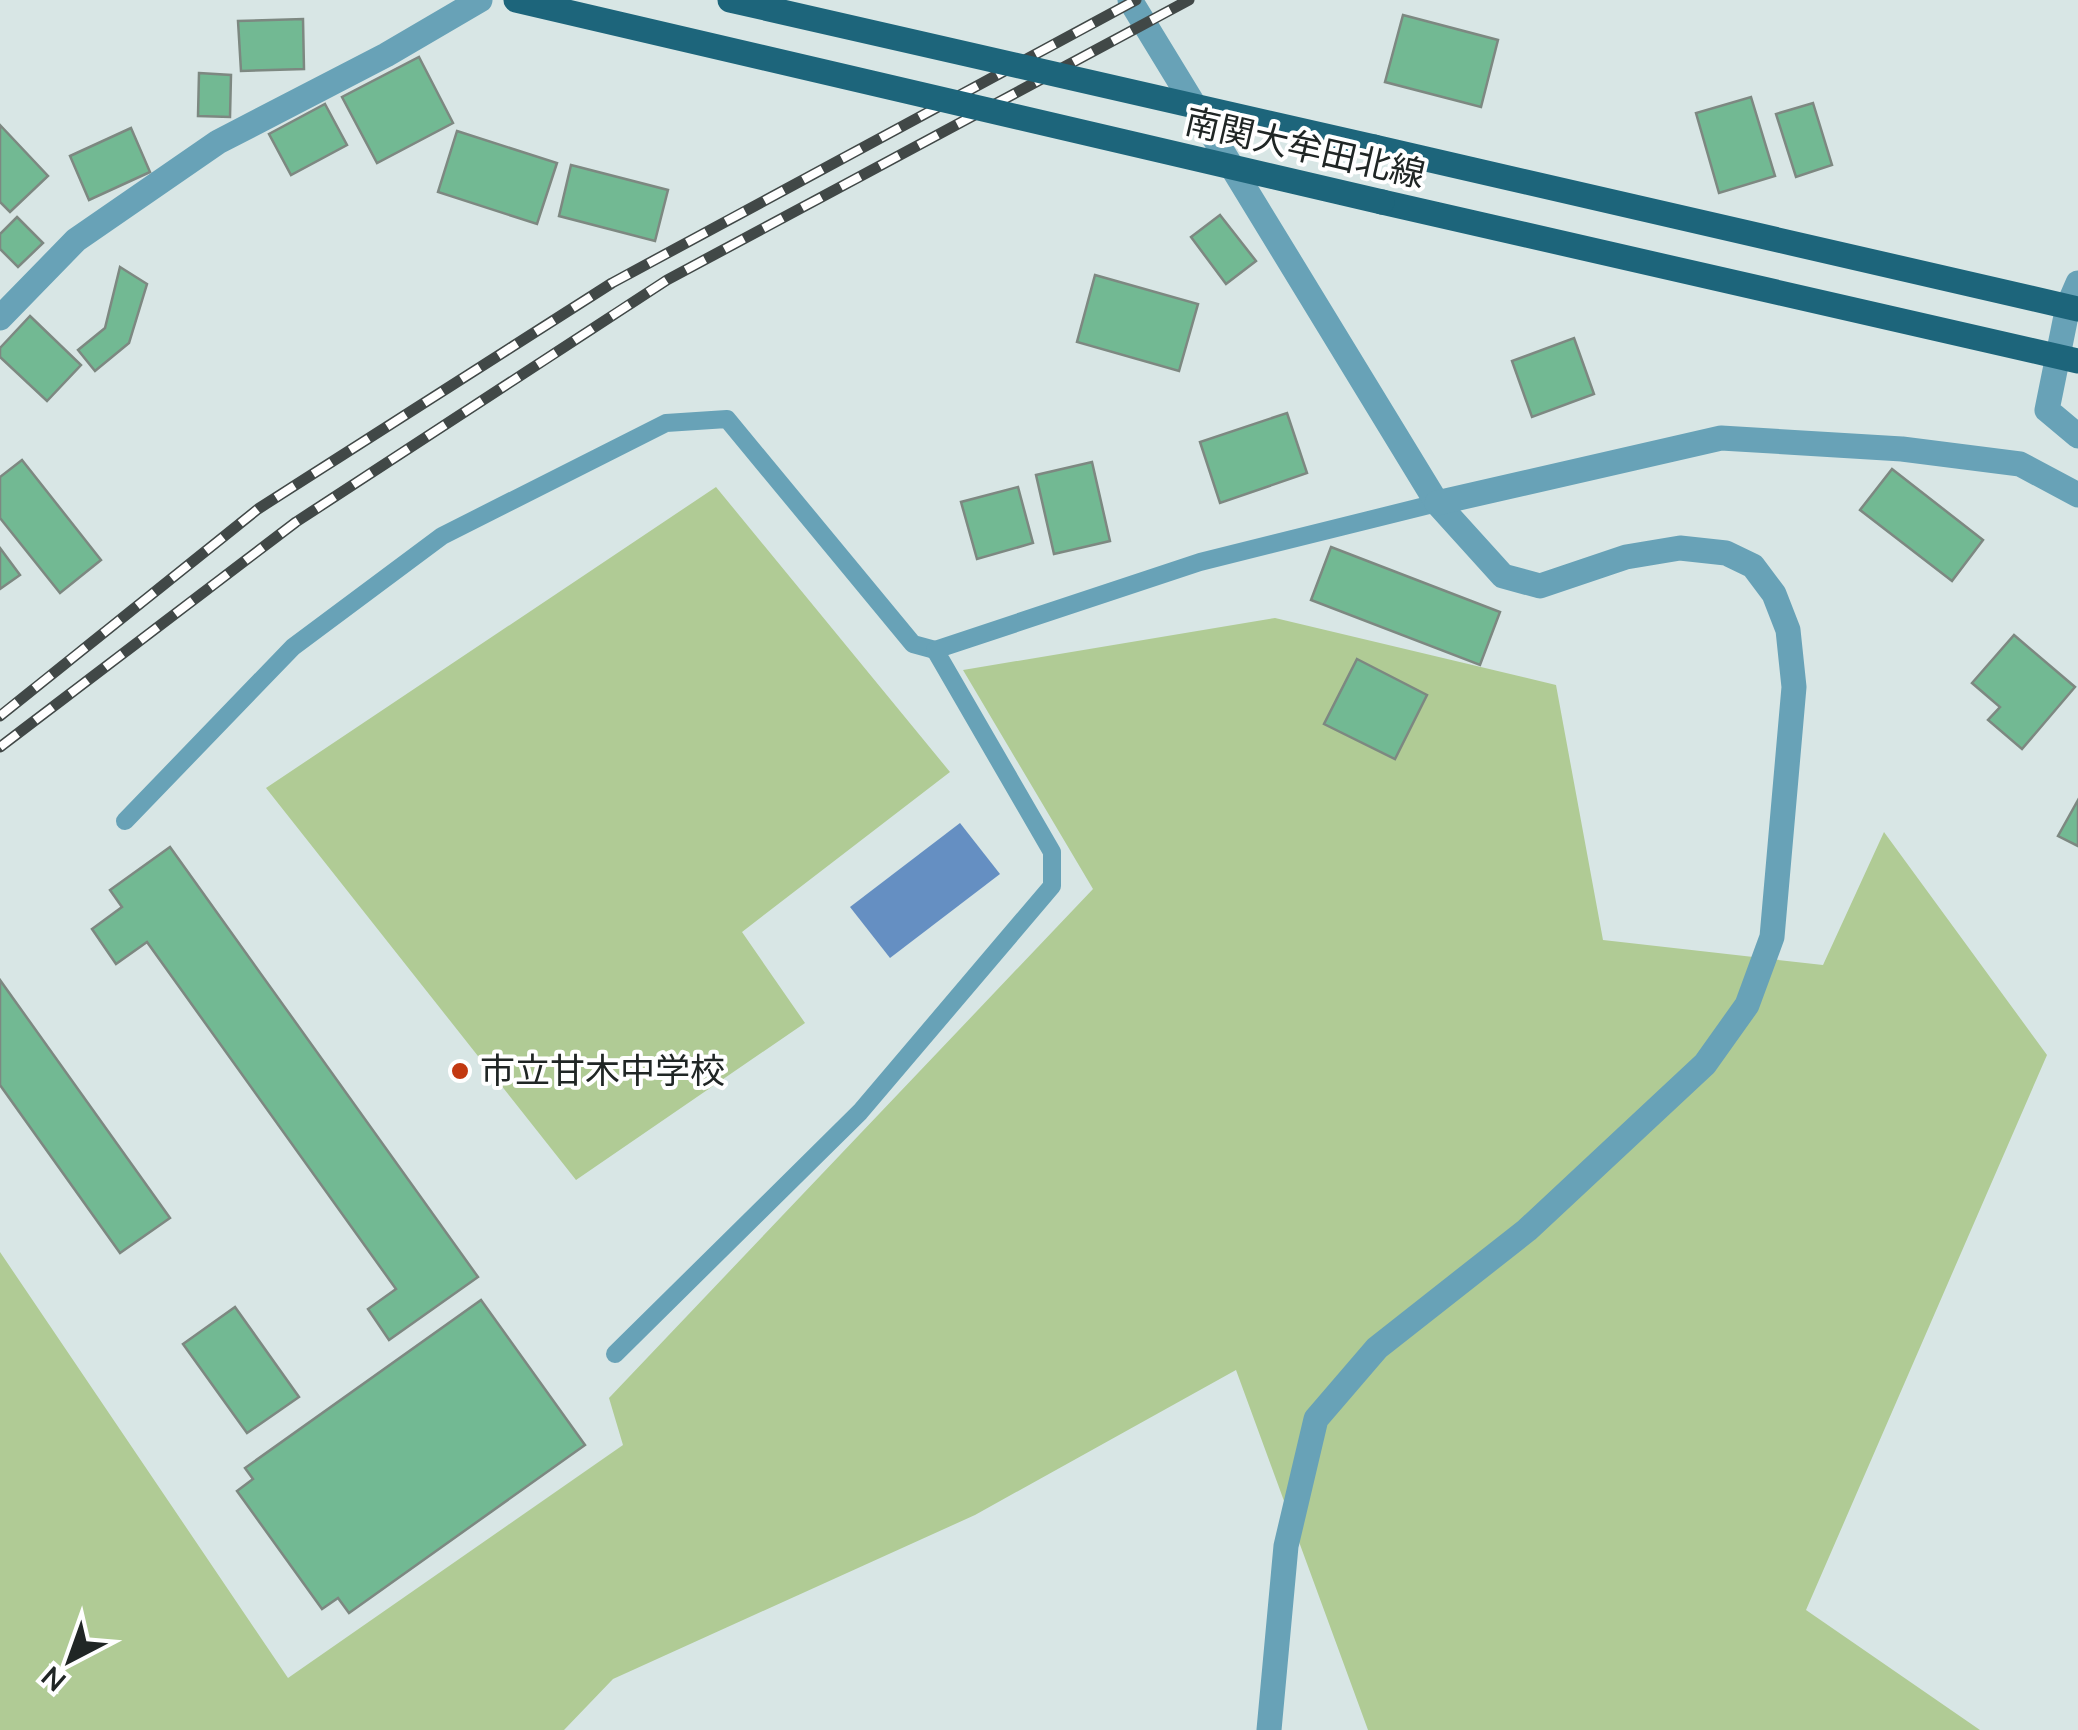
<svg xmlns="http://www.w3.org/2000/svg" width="2078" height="1730" font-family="'Nunito Sans','Noto Sans JP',sans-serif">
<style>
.green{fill:#b0cb95}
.water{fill:#658fc2}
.building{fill:#72b993;stroke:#7d8881;stroke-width:2.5}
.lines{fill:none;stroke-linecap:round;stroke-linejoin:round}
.lane{stroke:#68a2b7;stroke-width:18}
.street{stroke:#68a2b7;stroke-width:25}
.primary{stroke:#1d657b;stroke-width:25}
.rail-casing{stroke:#414847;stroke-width:11}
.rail{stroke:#fff;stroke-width:8;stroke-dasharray:22;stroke-linecap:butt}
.primary-bridge{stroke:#1d657b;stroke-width:25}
.poi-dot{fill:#c23911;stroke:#fff;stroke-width:4}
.labels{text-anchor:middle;stroke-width:8;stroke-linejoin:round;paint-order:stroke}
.street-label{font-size:35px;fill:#202625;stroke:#fff}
.poi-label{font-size:35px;fill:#202625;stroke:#fff;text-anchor:start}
</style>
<rect width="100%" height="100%" fill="#d8e6e5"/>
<g class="green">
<polygon points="716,487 950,772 742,932 805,1023 576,1180 266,788"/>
<polygon points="1275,618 1556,685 1603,940 1823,965 1884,832 2047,1055 1806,1610 1980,1730 1368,1730 1236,1370 975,1515 613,1679 564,1730 0,1730 0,1252 288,1678 623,1445 609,1398 1093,889 963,670"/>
</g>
<polygon class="water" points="960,823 1000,874 890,958 850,907"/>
<g class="building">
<polygon points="1403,15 1498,40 1481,107 1385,82"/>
<polygon points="303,19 304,69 241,71 238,21"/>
<polygon points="419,57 453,123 377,163 342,97"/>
<polygon points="199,73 231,75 230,117 198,116"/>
<polygon points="1751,97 1775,176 1719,193 1696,113"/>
<polygon points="1813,103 1832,165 1796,177 1776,114"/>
<polygon points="325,104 347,145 291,175 269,134"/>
<polygon points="0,125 48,176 10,212 0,202"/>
<polygon points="131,128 150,172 89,200 70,156"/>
<polygon points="457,131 557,163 537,224 438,192"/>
<polygon points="571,165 668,190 655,241 559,216"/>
<polygon points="1220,215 1256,261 1226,284 1191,237"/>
<polygon points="17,217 43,243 18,267 0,249 0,234"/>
<polygon points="120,267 147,284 129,343 95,371 78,350 105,328"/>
<polygon points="1095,275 1198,304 1179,371 1077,342"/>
<polygon points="30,316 81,365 47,401 0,357 0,348"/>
<polygon points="1574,338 1594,394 1532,417 1512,361"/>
<polygon points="1287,413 1307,473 1220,503 1200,442"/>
<polygon points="22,460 101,560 60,593 0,518 0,477"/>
<polygon points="1092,462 1110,541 1054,554 1036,475"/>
<polygon points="1892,469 1983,540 1952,581 1860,510"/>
<polygon points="1018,487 1033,543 977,559 961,502"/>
<polygon points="1331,547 1500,612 1480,665 1311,600"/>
<polygon points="0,548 20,575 0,589"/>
<polygon points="2014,635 2075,687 2022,749 1988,720 2000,707 1972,683"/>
<polygon points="1357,659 1427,695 1395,759 1324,724"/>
<polygon points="2078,800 2078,846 2058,836"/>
<polygon points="170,847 478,1277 389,1340 368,1309 396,1289 147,942 116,964 92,929 122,907 110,890"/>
<polygon points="0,980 170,1218 120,1253 0,1085"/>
<polygon points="481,1300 585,1445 349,1613 338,1598 322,1609 237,1491 253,1479 245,1468"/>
<polygon points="235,1307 299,1397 247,1433 183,1344"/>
</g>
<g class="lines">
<g class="lane">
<polyline points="125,821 293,647 442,536 666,423 727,419 913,644 935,650"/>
<polyline points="615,1354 860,1112 1052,886 1052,852 935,650 1200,562 1437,503"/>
</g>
<g class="street">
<polyline points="1130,0 1437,503 1503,576 1540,586 1626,557 1680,548 1726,553 1753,566 1774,594 1788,630 1794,687 1772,937 1747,1005 1705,1064 1527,1230 1377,1348 1316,1419 1286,1546 1269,1730"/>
<polyline points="2078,283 2068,306 2047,410 2078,436"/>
<polyline points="0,318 76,240 218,142 386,55 480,0"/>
<polyline points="1437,503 1721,438 1902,449 2020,464 2078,495"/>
</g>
<g class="primary">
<polyline points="1374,147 2078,309"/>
<polyline points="1382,202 2078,361"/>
</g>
<defs>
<g id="rail">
<polyline points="0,716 258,509 612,283 1136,0"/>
<polyline points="0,747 296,522 667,280 1189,0"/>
</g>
</defs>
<use href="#rail" class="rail-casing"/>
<use href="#rail" class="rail"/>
<g class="primary-bridge">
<polyline points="516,0 1382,202"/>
<polyline points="730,0 1374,147"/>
</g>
</g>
<circle class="poi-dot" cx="460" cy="1071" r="10"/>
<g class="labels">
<g class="street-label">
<text transform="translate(1305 148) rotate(13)" y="12">南関大牟田北線</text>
</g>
<g class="poi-label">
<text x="480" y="1083">市立甘木中学校</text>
</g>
</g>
<g transform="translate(70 1660) rotate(221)" stroke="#ffffff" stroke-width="8" paint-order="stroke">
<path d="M0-8L18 38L0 25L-18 38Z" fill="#202625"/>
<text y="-15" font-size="28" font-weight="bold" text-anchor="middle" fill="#202625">N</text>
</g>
</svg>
